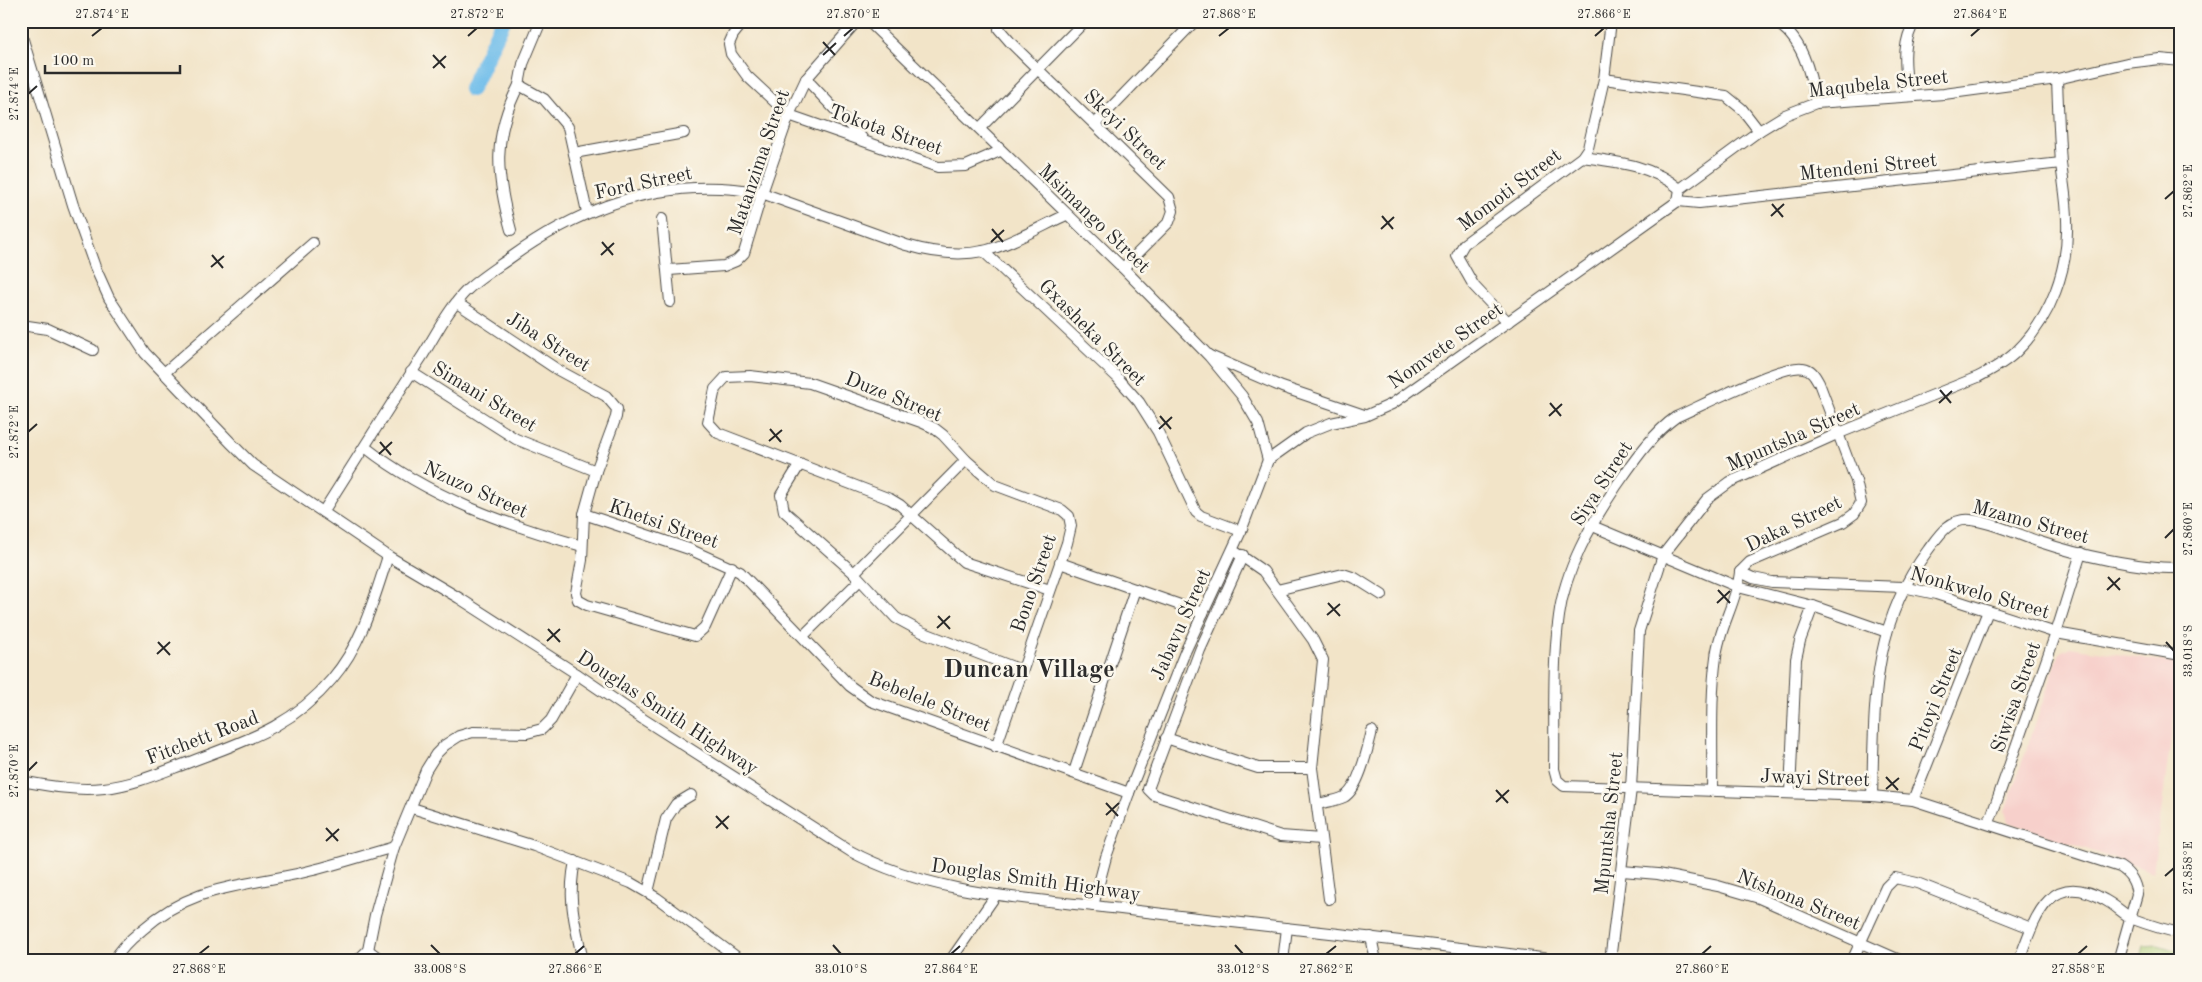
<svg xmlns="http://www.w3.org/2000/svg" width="2202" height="982" font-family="'Old Standard TT',serif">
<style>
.built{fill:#f7d0cb}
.green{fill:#abcc75;stroke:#6b7c50}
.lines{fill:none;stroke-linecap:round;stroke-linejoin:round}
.river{stroke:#70bdea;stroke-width:16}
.minor-casing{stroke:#494743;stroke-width:12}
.minor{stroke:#fff;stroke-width:10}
.ticks{fill:none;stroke:#2b2b2b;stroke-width:2}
.labels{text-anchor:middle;stroke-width:5;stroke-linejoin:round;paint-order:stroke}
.street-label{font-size:20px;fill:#2b2b2b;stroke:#fbf7ec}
.district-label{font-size:25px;font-weight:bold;fill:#2b2b2b;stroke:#fbf7ec}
.neatline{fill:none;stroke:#2b2b2b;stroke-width:2}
.ticks-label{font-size:12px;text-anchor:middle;fill:#2b2b2b}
</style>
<rect width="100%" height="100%" fill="#fbf7ec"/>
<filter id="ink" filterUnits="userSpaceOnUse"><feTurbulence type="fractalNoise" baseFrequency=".02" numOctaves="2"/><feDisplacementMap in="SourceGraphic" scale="10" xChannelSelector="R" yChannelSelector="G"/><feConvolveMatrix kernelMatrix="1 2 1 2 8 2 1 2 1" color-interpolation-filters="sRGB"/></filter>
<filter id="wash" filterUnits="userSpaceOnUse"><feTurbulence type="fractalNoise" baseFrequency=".0096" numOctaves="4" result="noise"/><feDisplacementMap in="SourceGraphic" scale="20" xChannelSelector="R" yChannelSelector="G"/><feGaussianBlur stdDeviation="1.12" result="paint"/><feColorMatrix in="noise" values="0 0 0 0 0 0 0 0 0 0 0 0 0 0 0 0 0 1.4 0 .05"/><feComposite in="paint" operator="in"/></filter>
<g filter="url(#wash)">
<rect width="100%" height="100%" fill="#f2e4c8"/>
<polygon class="built" points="2070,647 2181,664 2153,872 2008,822 2005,811 2060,652"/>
<polygon class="green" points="2158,945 2181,952 2181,961 2140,961 2144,946"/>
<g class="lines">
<polyline class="river" points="471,89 503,21"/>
</g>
</g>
<g filter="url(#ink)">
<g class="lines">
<defs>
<g id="minor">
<polyline points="744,21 733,35 729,44 731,54 747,76 789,115 938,167 966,166 1000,151"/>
<polyline points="868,21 1123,268 1209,356 1242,396 1258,423 1268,460"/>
<polyline points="1001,21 999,29 1012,44 1169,197 1173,211 1169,222 1123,268"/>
<path d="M1773 21C1802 35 1811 74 1816 103"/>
<path d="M21 33 73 205 95 267 109 298 145 353 232 444 253 465 388 556 459 598 577 674 643 719 850 851C933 896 1030 898 1121 909 1268 927 1416 941 1563 961"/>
<polyline points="806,79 862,138"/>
<polyline points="1604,79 1726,96 1742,109 1759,131"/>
<polyline points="519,85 523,64 541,21"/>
<path d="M1908 96C1906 68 1900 46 1915 21"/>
<polyline points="1095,124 1195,21"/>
<polyline points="980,128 1085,21"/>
<polyline points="574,153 684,133"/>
<path d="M1582 157C1618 162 1651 165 1680 189"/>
<polyline points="1678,201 1680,189 1759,131 1785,115 1816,103 1944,94 2057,79 2127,63 2160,59 2181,61"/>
<polyline points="1678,201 1699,203 2061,163"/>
<polyline points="662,219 670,302"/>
<path d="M511 230C496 176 492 136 519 85L544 99 568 127 587 212"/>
<polyline points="983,251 1117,377 1139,402 1158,432 1196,512 1201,516 1241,531"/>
<polyline points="669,270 724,266 736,261 744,253 762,193 789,115 806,79 857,21"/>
<polyline points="457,303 558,370 606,396 617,409 616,417 596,471 584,514 582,560 576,593 578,600 587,605 695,636 705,627 732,567"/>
<polyline points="1508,322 1474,286 1457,256 1464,244 1582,157 1588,148 1604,79 1611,21"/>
<polyline points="21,325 48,329 93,350"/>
<polyline points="1210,356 1282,387 1364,415"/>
<polyline points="411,372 516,439 596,471"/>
<polyline points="164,373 313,243"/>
<path d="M365 447C429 497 504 524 582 546"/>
<polyline points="800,464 781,495 784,511 854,573 896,618 922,632 1021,670"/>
<path d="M323 512C356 460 389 407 423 355 436 334 449 308 467 290 480 278 496 268 510 258 585 204 668 175 762 193L906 245C930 252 959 256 983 251 1005 247 1044 225 1066 215"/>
<polyline points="584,514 689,549 740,572 850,686 871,701 1129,793"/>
<polyline points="1590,525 1738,587 1813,606 1887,632"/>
<polyline points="1237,553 1263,571 1313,640 1323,660 1312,768 1329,899"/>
<polyline points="1243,555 1200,650 1148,789 1154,795 1281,836 1321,839"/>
<polyline points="1060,563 1203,613"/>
<polyline points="1740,572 1753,578 1772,582 1903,587 1936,594 2056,633 2181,655"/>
<polyline points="854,573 966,460"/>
<polyline points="1277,590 1343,574 1355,578 1382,595"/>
<polyline points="803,636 860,580"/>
<polyline points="1166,738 1258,768 1312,768"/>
<polyline points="996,747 1067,543 1071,526 1069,516 1062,510 995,485 966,460 943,435 934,428 921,422 810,383 750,376 726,377 715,389 708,422 718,433 890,499 900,505 964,562 1050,590"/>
<polyline points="1074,772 1135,589"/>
<path d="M21 781C49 786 76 791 104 788 133 785 160 773 187 763 244 741 291 728 332 679 362 644 374 599 388 556"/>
<path d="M1712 791C1713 747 1710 700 1716 657 1719 627 1737 602 1740 572L1750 562 1843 522 1854 514 1861 503 1856 481 1819 383C1815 376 1812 369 1803 368 1784 363 1699 407 1676 417 1652 434 1634 461 1617 485 1591 524 1565 569 1559 616 1552 666 1555 719 1554 769L1557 780 1564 786 1872 796 1913 800 2120 867C2131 874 2135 882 2137 894L2118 961"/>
<polyline points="1790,793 1796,659 1800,641 1813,606"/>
<path d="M1872 796C1875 705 1870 627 1928 550 1939 535 1949 518 1971 520 1989 521 2022 536 2040 542 2079 555 2140 569 2181 568"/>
<polyline points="1913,800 1988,611"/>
<path d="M1317 804C1325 802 1336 801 1344 797 1359 789 1368 747 1372 731"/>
<polyline points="412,808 534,846 631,883 657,898 742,961"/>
<polyline points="1989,823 2056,633 2081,553"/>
<path d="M575 861C567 900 575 923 583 961"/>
<polyline points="1622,871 1658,874 1718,886 1759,898 1902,961"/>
<polyline points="648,892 666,819 676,804 691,795"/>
<polyline points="1093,906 1106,857 1129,793 1185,652 1241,531 1268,460 1306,433 1331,423 1365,416 1392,404 1678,201"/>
<polyline points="1371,937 1376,961"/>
<polyline points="368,950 383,961"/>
<path d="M114 961C120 949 132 938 142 930 194 884 242 887 305 872 335 865 365 855 394 847"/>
<polyline points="357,961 368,950 375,915 394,847 426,770 436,754 445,745 459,736 473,732 527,733 542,729 551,720 577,674"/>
<polyline points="950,961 996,895"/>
<polyline points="1283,961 1287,928"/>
<path d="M1610 961 1631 789 1639 631 1663 555 1707 499 1730 482 1837 434 1978 377C1991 370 2005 363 2016 352 2051 318 2069 269 2067 220 2067 201 2063 182 2061 163 2059 135 2058 107 2057 79"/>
<polyline points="1852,961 1886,887 1895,878 1917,883 2031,928"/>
<path d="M2019 961C2035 917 2049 868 2105 900 2115 905 2123 914 2133 919 2149 925 2165 930 2181 933"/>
</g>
</defs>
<use href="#minor" class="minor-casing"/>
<use href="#minor" class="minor"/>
</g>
</g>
<path class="ticks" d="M92 36 102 28M468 36 477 28M844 36 853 28M1219 36 1229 28M1595 36 1604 28M1971 36 1980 28M823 42 835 55M433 55 445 68M823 55 836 43M433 68 446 56M28 94 37 86M2165 199 2174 191M1772 204 1783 217M1382 216 1393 229M1771 216 1784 204M992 229 1003 242M1381 229 1394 217M602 242 613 255M991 242 1004 230M212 255 223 268M601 255 614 243M211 267 224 256M1940 390 1951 403M1550 403 1561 416M1939 403 1952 391M1160 416 1171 429M1549 416 1562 404M770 429 781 442M1159 429 1172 417M28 432 37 424M769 441 782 430M380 442 391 455M379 454 392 442M2165 538 2174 529M2108 577 2120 590M1718 590 1730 603M2107 590 2120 578M1328 603 1340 616M1717 603 1730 591M1327 615 1340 604M938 616 950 629M937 628 950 616M548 629 560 642M547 641 560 629M158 642 170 655M2166 642 2174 651M157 654 170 642M28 771 37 762M1886 777 1898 790M1886 789 1899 778M1496 790 1508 803M1496 802 1509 790M1106 803 1118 816M1106 815 1119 803M716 816 728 829M326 828 338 841M716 828 729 816M326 841 339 829M2165 876 2174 868M431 945 440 954M833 945 841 954M1235 945 1243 954M199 954 209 946M575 954 584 946M951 954 960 946M1326 954 1336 946M1702 954 1711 946M2078 954 2087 946"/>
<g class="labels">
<g class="street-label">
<text transform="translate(1878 83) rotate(-6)" y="7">Maqubela Street</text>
<text transform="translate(886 129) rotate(19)" y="7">Tokota Street</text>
<text transform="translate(1126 129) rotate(44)" y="7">Skeyi Street</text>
<text transform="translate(758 162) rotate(-71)" y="7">Matanzima Street</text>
<text transform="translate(1868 166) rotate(-6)" y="7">Mtendeni Street</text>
<text transform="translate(643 182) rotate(-12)" y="7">Ford Street</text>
<text transform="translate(1509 189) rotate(-37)" y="7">Momoti Street</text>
<text transform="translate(1095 218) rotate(44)" y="7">Msimango Street</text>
<text transform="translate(1093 332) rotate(45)" y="7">Gxasheka Street</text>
<text transform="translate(549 341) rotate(32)" y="7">Jiba Street</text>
<text transform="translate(1445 345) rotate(-35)" y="7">Nomvete Street</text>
<text transform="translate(485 396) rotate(31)" y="7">Simani Street</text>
<text transform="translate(894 396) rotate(22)" y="7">Duze Street</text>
<text transform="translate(1793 436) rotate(-24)" y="7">Mpuntsha Street</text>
<text transform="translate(1601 483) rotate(-57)" y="7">Siya Street</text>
<text transform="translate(476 489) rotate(24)" y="7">Nzuzo Street</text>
<text transform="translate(2031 521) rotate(15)" y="7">Mzamo Street</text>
<text transform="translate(664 523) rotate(19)" y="7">Khetsi Street</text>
<text transform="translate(1793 523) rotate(-26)" y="7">Daka Street</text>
<text transform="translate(1033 583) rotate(-71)" y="7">Bono Street</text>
<text transform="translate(1980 592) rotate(16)" y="7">Nonkwelo Street</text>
<text transform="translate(1180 624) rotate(-66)" y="7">Jabavu Street</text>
<text transform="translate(2015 697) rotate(-71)" y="7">Siwisa Street</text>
<text transform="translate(1935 699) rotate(-68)" y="7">Pitoyi Street</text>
<text transform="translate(930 701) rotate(22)" y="7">Bebelele Street</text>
<text transform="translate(668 712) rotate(33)" y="7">Douglas Smith Highway</text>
<text transform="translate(202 737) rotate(-21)" y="7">Fitchett Road</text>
<text transform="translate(1815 777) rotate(2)" y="7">Jwayi Street</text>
<text transform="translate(1608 823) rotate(-84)" y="7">Mpuntsha Street</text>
<text transform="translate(1036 879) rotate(8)" y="7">Douglas Smith Highway</text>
<text transform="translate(1799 899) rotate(22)" y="7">Ntshona Street</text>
</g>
<g class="district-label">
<text x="1029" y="677">Duncan Village</text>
</g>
</g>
<rect width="2202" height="982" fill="none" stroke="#fbf7ec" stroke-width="55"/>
<path d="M45 65v8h135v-8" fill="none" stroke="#2b2b2b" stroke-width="2.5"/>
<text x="52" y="65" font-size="15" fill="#2b2b2b" stroke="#fbf7ec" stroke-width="4" paint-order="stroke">100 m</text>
<rect x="28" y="28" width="2146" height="926" class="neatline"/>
<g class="ticks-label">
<text x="102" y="18">27.874°E</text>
<text x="477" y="18">27.872°E</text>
<text x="853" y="18">27.870°E</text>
<text x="1229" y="18">27.868°E</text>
<text x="1604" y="18">27.866°E</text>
<text x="1980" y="18">27.864°E</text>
<text transform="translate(14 94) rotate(-90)" y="4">27.874°E</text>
<text transform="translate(2188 191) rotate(-90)" y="4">27.862°E</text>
<text transform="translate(14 432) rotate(-90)" y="4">27.872°E</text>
<text transform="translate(2188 529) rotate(-90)" y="4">27.860°E</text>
<text transform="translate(2188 651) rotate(-90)" y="4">33.018°S</text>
<text transform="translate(14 771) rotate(-90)" y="4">27.870°E</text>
<text transform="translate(2188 868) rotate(-90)" y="4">27.858°E</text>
<text x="199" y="973">27.868°E</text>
<text x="440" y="973">33.008°S</text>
<text x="575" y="973">27.866°E</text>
<text x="841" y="973">33.010°S</text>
<text x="951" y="973">27.864°E</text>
<text x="1243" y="973">33.012°S</text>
<text x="1326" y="973">27.862°E</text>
<text x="1702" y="973">27.860°E</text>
<text x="2078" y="973">27.858°E</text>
</g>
</svg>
